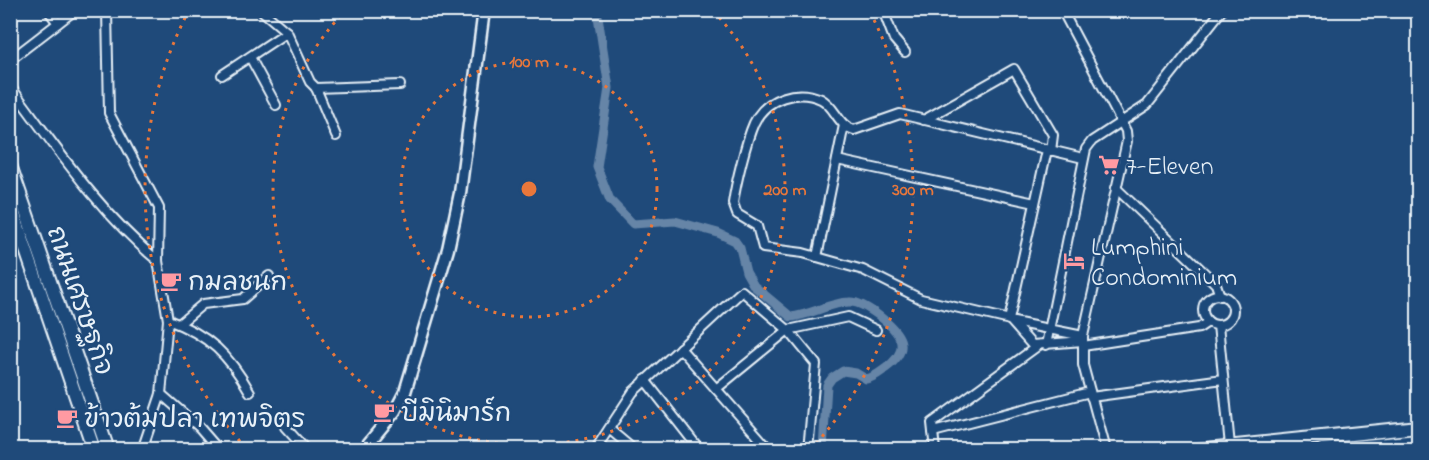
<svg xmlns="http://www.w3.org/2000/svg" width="1429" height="460" font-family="'Indie Flower','Playpen Sans Thai',sans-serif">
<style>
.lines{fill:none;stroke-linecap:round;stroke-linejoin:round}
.canal{stroke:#6685a7;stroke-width:9}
.minor-casing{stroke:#e8f1f8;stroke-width:12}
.tertiary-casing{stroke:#e8f1f8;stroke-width:15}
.primary-casing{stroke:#e8f1f8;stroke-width:16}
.minor{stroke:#1f4a7a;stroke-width:8}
.tertiary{stroke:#1f4a7a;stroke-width:10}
.primary{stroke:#1f4a7a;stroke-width:12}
.ring{fill:none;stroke:#e8773b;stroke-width:3;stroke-dasharray:3 6}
.labels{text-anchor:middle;stroke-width:4.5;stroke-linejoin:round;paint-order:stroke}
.poi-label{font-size:26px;fill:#e8f1f8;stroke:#1f4a7a;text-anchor:start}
.street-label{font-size:26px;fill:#e8f1f8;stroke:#1f4a7a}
.centre{fill:#e8773b;stroke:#1f4a7a;stroke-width:3}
.ring-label{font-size:18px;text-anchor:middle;font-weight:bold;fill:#e8773b;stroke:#1f4a7a;stroke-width:4.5;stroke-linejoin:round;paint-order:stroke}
</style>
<rect width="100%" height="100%" fill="#1f4a7a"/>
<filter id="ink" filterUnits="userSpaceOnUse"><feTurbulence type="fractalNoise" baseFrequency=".0167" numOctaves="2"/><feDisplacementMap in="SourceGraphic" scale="12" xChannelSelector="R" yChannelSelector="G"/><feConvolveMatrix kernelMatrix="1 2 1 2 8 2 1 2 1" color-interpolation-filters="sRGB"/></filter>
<g filter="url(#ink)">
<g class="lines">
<path class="canal" d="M597 10 609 88 597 167 610 200 633 224 675 221 718 233 735 241 740 248 746 272 754 286 791 317C810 315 832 302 849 302 858 301 870 309 878 315 900 332 913 348 886 368 879 373 875 377 866 379L856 373 843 371 832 378 827 385 823 450"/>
<defs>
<g id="minor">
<polyline points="48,10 58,23"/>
<polyline points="107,10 109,113 159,208 158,261 168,320 161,394 142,450"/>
<polyline points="261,10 287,32 310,82 316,88 336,136"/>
<polyline points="883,10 894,39 905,52"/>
<polyline points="1062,10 1126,131 1127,141 1083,336 1083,365 1106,450"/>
<polyline points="250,57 276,105"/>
<polyline points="10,60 75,10"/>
<polyline points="222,75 287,32"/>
<path d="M10 86C56 147 99 212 158 261"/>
<polyline points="316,88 400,85"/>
<polyline points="924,120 1014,69 1053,135 1051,151"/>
<path d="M1083 158 900 114 854 130C837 125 836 107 821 99 797 88 766 98 754 123 746 141 736 183 733 203L737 214 757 226 763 248 803 253 863 270 921 299 1010 320 1032 345 1083 341"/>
<polyline points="837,160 1035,203"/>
<polyline points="1116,188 1216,284 1220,296"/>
<polyline points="817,257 844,125"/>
<circle cx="1218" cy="310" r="15"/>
<path d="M168 320C209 335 229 355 250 392"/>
<polyline points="1009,320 1047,150"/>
<polyline points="1014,322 1083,336"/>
<polyline points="179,324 203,304 243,299 269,276"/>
<polyline points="1218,325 1230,446"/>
<polyline points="1046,345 1086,149 1092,141 1147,105 1222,10"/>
<polyline points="1083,346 1199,328 1208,322"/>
<polyline points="680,348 770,450"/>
<polyline points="645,380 700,450"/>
<polyline points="716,389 788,330 848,317 876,330"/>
<polyline points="161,394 199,427 219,450"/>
<polyline points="1091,397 1223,379"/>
<polyline points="285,427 306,450"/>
<polyline points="609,429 634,450"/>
<polyline points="933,432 1090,392"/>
<polyline points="10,446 12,450"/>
<polyline points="595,450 633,392 742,291 788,330 816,364 808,450"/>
<polyline points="935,450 932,423 1039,345"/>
</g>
<polyline id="tertiary" points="363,450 395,411 405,392 448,249 460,193 484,10"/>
<g id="primary">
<polyline points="10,165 108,450"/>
<polyline points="10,203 94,450"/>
<polyline points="1197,450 1418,427"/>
<polyline points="1322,450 1418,441"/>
</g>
</defs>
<use href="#minor" class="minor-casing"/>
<use href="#tertiary" class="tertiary-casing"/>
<use href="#primary" class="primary-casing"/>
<use href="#minor" class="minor"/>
<use href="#tertiary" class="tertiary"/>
<use href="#primary" class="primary"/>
</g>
</g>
<g class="ring">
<circle cx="529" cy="189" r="128"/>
<path d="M713 11A256 256 0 1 1 345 11"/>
<path d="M246 448A384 384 0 0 1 188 12M870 12A384 384 0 0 1 812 448"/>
</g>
<defs>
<symbol id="supermarket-bare" viewBox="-9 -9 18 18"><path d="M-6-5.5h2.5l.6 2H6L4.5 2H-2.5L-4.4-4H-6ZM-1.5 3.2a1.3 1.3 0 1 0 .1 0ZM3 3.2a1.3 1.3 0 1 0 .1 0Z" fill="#ff9aa2" stroke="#1f4a7a" stroke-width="2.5" paint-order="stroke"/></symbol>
<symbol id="hotel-bare" viewBox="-9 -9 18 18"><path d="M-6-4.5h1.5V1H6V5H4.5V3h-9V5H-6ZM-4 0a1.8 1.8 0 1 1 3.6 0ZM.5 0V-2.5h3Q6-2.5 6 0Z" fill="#ff9aa2" stroke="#1f4a7a" stroke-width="2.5" paint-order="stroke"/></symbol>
<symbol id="cafe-bare" viewBox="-9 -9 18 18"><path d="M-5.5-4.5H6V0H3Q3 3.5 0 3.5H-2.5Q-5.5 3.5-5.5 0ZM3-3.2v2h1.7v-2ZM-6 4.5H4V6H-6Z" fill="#ff9aa2" stroke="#1f4a7a" stroke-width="2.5" paint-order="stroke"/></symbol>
</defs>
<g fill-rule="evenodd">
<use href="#supermarket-bare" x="1094" y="150" width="30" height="30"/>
<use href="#hotel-bare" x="1059" y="246" width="30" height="30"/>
<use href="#cafe-bare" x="156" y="266" width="30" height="30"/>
<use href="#cafe-bare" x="369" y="397" width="30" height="30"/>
<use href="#cafe-bare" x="52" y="403" width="30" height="30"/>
</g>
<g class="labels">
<g class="poi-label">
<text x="1126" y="174">7-Eleven</text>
<text x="1091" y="255">Lumphini<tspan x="1091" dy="30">Condominium</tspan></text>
<text x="188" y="290">กมลชนก</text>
<text x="401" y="421">บีมินิมาร์ก</text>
<text x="84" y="427">ข้าวต้มปลา เทพจิตร</text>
</g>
<g class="street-label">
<text transform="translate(81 300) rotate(71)" y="9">ถนนเศรษฐกิจ</text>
</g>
</g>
<circle cx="529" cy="189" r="9" class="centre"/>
<g class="ring-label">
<text x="529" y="67">100 m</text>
<text x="785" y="195">200 m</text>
<text x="913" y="195">300 m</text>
</g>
<rect width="1429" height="460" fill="none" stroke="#1f4a7a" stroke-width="36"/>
<rect x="18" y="18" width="1393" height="424" fill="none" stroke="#e8f1f8" stroke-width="2" filter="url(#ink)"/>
</svg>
